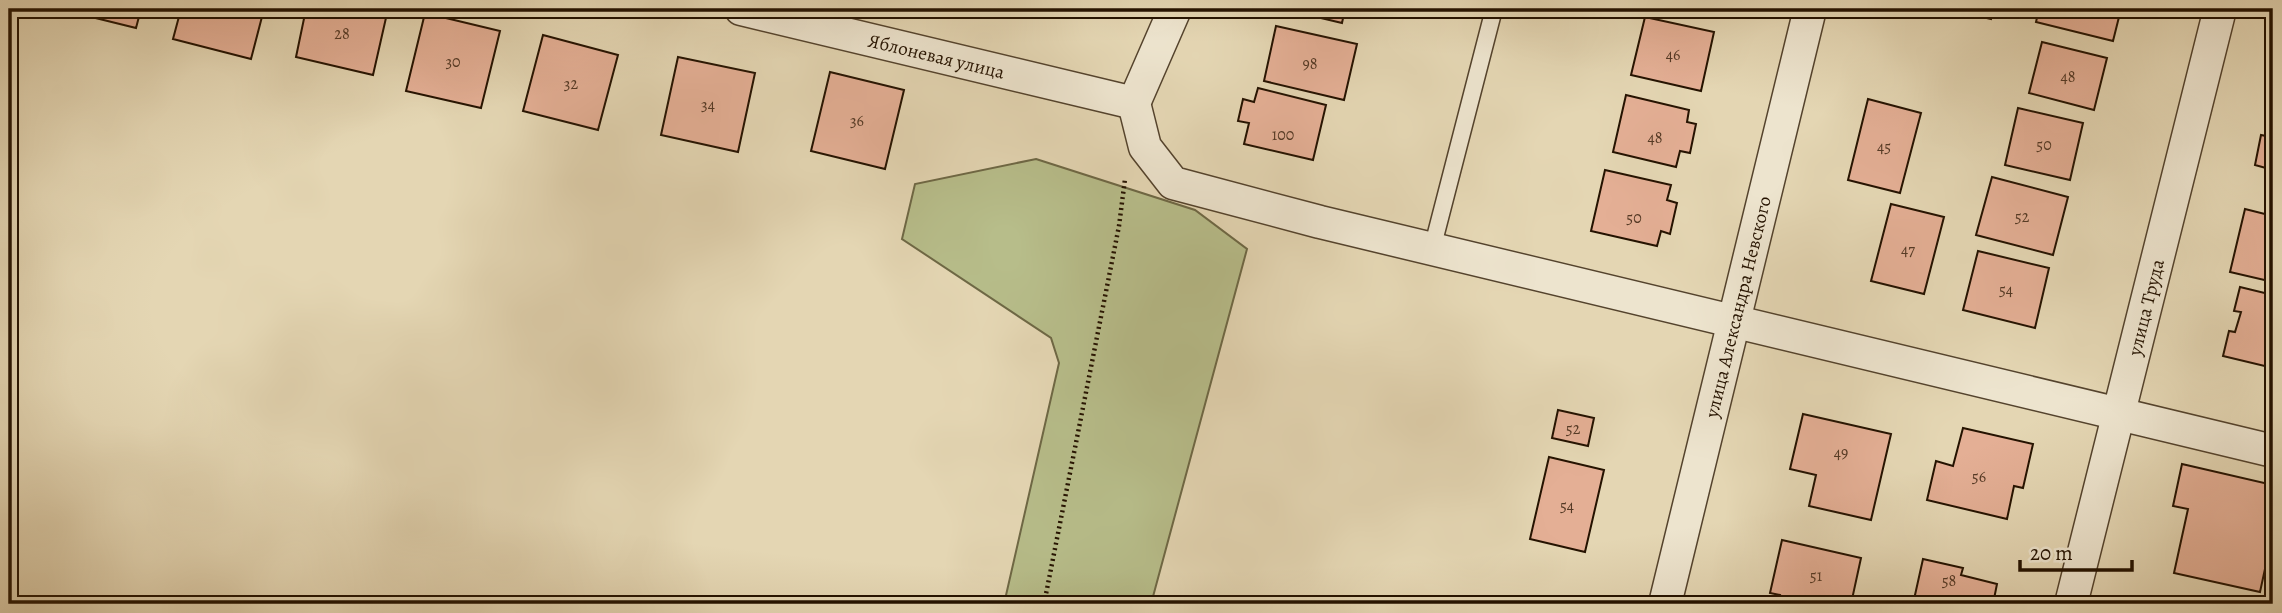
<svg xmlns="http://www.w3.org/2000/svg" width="2282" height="613" font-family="Alegreya,serif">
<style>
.green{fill:#b7bd8a;stroke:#6e6845;stroke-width:2}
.building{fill:#e4af95;stroke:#241200;stroke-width:2}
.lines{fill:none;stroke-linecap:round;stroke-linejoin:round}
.service-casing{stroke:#54432d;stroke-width:19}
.minor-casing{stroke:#54432d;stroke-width:35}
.path{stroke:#241200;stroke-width:4.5;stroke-dasharray:2 3.5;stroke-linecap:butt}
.service{stroke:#ede4ce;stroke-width:16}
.minor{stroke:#ede4ce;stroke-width:32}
.labels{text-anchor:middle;stroke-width:5;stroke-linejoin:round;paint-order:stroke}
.number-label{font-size:16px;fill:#543925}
.street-label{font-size:19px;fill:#241200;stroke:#ede4ce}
</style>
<rect width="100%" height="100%" fill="#e4d6b3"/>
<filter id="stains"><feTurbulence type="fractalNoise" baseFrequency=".00286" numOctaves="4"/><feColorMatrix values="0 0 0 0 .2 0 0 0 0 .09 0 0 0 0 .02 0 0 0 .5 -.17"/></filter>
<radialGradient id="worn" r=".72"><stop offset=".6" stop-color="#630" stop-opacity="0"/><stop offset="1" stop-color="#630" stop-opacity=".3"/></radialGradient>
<polygon class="green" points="1036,159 1195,210 1247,249 1151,604 1004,604 1059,363 1051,338 902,239 915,184"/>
<g class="building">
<polygon points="59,9 141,9 136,28"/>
<polygon points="181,9 264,9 251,59 173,39"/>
<polygon points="306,9 388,9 373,75 296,57"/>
<polygon points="1283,9 1345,9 1342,23"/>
<polygon points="1948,9 1993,9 1991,19"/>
<polygon points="2039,9 2121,9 2113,41 2036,22"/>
<polygon points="425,13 500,31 481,108 406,91"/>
<polygon points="1645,17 1714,32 1701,91 1631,75"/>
<polygon points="1276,26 1357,44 1344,100 1264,81"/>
<polygon points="543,35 618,55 598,130 523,111"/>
<polygon points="2042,42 2107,58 2094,110 2029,93"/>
<polygon points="678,57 755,73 738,152 661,135"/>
<polygon points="830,72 904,90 885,169 811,151"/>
<polygon points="1258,88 1326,105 1313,160 1244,144 1249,123 1238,121 1243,99 1254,102"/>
<polygon points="1626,95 1689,110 1687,122 1696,124 1690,153 1680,151 1676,167 1613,152"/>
<polygon points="1868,99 1921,113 1900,193 1848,180"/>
<polygon points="2018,108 2083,123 2070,180 2005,165"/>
<polygon points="2273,127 2273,170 2255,165 2261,135 2271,137"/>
<polygon points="1605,170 1671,185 1667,200 1677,203 1670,234 1661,231 1657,246 1591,231"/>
<polygon points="1992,177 2068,197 2053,255 1976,235"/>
<polygon points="1891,204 1944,217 1924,294 1871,281"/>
<polygon points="2245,209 2273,216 2273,282 2230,272"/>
<polygon points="1978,251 2049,268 2035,328 1963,310"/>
<polygon points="2240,287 2273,295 2273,368 2223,356 2229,331 2235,332 2241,312 2234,311"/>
<polygon points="1558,410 1594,418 1588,446 1552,438"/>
<polygon points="1803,414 1891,434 1871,520 1809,506 1816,475 1790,469"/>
<polygon points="1963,428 2033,444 2023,488 2014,486 2007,519 1927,500 1936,461 1953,466"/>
<polygon points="1549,457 1604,470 1585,552 1530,539"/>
<polygon points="2182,464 2273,485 2273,532 2260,592 2174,573 2188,509 2173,506"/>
<polygon points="1782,540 1861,558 1851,604 1778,604 1780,595 1770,593"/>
<polygon points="1923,559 1963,568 1961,575 1997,584 1993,604 1913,604"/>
</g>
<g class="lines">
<defs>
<polyline id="service" points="1432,249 1494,9"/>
<g id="minor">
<path id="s1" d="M741 9 1134 103"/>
<polyline points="1134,103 1145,147 1173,183 1320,222 2273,451"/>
<polyline points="1134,103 1175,9"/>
<path id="s2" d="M1665 604 1810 9"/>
<path id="s3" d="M2071 604 2220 9"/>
</g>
</defs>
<use href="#service" class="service-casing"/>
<use href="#minor" class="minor-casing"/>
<polyline class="path" points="1044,604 1119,226 1125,179"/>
<use href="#service" class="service"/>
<use href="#minor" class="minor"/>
</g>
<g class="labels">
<g class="number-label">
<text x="342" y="39">28</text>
<text x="1673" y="60">46</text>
<text x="453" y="67">30</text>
<text x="1310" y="69">98</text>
<text x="2068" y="82">48</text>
<text x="571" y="89">32</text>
<text x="708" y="110">34</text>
<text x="857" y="126">36</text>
<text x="1283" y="140">100</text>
<text x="1655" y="143">48</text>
<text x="2044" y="150">50</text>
<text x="1884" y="152">45</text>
<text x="2022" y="222">52</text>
<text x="1634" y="223">50</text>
<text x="1908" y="255">47</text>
<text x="2006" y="295">54</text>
<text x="1573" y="434">52</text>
<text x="1841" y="458">49</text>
<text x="1979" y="482">56</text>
<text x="1567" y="511">54</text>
<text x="1816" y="581">51</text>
<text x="1949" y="586">58</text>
</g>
<g class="street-label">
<text dy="7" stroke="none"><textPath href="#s1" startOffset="201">Яблоневая улица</textPath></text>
<text dy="7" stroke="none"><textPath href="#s2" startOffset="306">улица Александра Невского</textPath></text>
<text dy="7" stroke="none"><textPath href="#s3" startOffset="306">улица Труда</textPath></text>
</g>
</g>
<rect width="2282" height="613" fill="none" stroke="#e4d6b3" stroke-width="35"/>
<rect x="10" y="10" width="2261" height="592" fill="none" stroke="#241200" stroke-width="3.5"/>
<rect x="18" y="18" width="2247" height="578" fill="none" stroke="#241200" stroke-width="2"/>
<path d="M2020 560v10h112v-10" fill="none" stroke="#241200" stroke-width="3.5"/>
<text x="2030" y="560" font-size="21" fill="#241200" stroke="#ede4ce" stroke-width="5" paint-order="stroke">20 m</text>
<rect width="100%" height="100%" filter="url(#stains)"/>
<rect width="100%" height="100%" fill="url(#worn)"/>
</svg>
